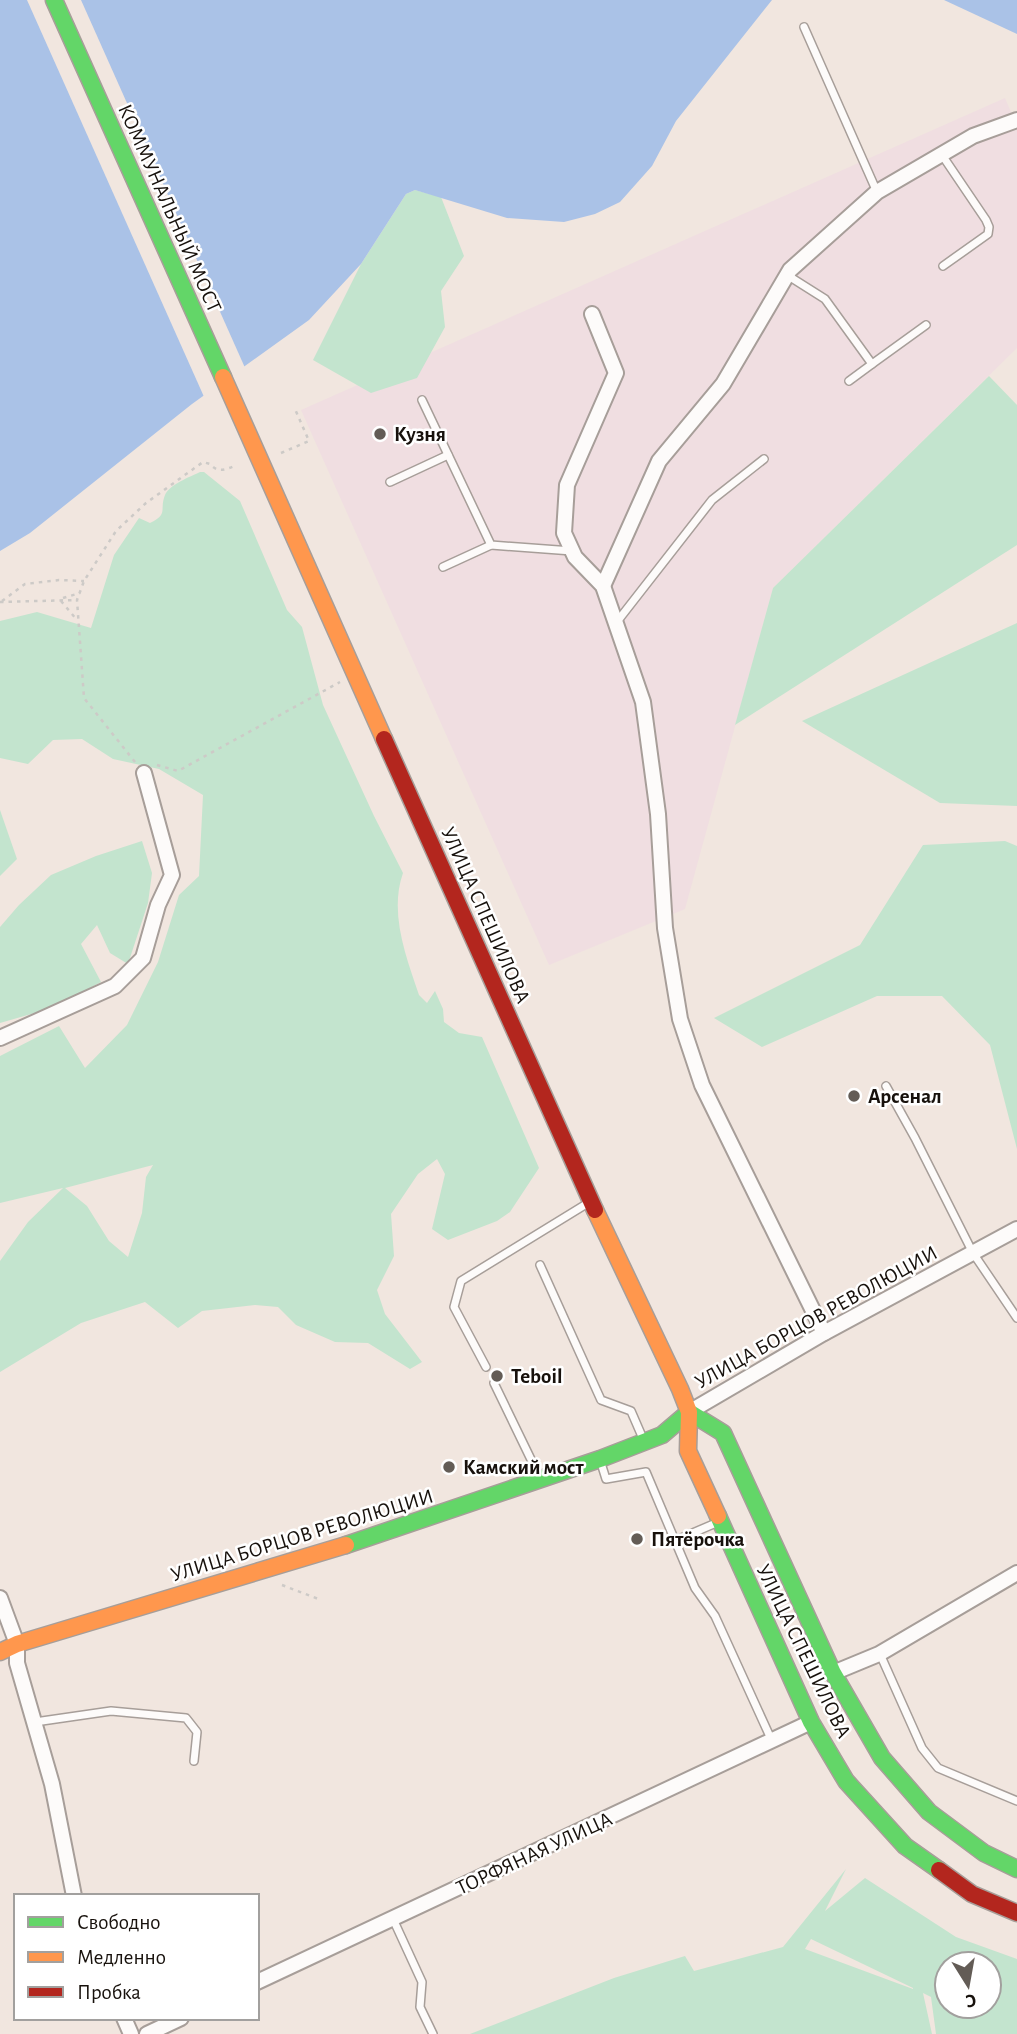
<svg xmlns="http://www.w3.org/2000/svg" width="1017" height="2034" font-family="'Alegreya Sans',sans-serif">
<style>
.industrial{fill:#f0dee1}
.green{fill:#c3e4ce;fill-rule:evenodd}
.water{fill:#aac2e7}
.pier{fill:#f1e6df}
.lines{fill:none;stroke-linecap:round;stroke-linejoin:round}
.lane-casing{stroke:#a79e99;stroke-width:10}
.street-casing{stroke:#a79e99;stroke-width:18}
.fast-casing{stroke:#a79e99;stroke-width:19}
.slow-casing{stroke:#a79e99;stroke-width:19}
.jam-casing{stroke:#a79e99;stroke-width:19}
.path{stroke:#cdcac7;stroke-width:2.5;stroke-dasharray:3.5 5;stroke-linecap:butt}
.lane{stroke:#fdfbfa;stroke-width:7}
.street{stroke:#fdfbfa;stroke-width:14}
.fast{stroke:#63d668;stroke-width:16}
.slow{stroke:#ff974d;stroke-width:16}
.jam{stroke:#b3261e;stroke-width:16}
.poi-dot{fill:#635c56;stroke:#fff;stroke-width:2.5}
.labels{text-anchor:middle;stroke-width:5;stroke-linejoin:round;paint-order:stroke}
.street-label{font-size:21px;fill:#17110c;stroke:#fff}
.poi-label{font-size:21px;font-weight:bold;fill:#17110c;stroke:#fff;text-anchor:start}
</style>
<rect width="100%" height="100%" fill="#f1e6df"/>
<polygon class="industrial" points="1005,98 1017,126 1017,348 773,588 685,909 549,965 301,410"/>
<g class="green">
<polygon points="415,190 441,197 464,256 441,291 445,327 417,378 371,393 313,360 361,264 406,194"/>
<polygon points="989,376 1017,405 1017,545 735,725 773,588"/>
<path d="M200 472H204L240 501 287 610 302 627 323 705 374 816 403 873C389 913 406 956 419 995L427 1003 435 991 443 1009 444 1022 459 1033 482 1037 539 1168 510 1212 497 1221 448 1240 432 1229 445 1174 437 1159 418 1174 391 1214 394 1256 377 1290 385 1314 422 1362 410 1369 368 1343 335 1342 296 1325 278 1307 255 1305 202 1311 178 1328 145 1302 81 1323 0 1372V1261L28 1222 63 1188 0 1203V1056L59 1026 85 1068 127 1025 158 962 179 895 199 876 203 795 159 769 113 759 82 739 53 740 28 764 0 758V621L37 612 91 628 114 555 139 518 150 523C169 514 159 510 165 495 170 484 190 477 200 472ZM153 1165 146 1177 142 1213 128 1257 109 1241 87 1206 65 1188Z"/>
<polygon points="1017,623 1017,806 940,803 802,721"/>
<polygon points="0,810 17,859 0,876"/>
<polygon points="142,841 152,873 148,903 128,964 110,953 97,925 81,944 101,982 52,1008 0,1023 0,927 19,905 51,875 96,856"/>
<polygon points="1005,841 1017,846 1017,1149 990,1045 942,996 877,996 762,1047 714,1018 860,945 923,845"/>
<path d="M846 1869 825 1911 865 1878 956 1937 1017 1959V2034H936L931 1997 923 1993 932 2034H470L614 1978 685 1956 694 1971 783 1947ZM811 1939 913 1988V1989L805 1949ZM947 1964H989V2006H947Z"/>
</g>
<g class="water">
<polygon points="0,0 772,0 676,121 652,166 620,202 595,214 564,222 507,218 415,190 406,194 361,264 309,320 192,404 30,533 0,551"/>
<polygon points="944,0 1017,0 1017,34"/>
</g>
<polygon class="pier" points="27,0 81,0 246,370 205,399"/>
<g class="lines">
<defs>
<g id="lane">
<polyline points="804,27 877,192"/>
<polyline points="942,155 986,220 989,227 988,234 943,266"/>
<polyline points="787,275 825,299 872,364 926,325"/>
<polyline points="849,381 872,364"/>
<polyline points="422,400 491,545 572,551"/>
<polyline points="390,482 448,455"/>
<polyline points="443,567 491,545"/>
<polyline points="616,623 712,500 764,459"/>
<polyline points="886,1086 915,1138 973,1253 1017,1318"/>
<polyline points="540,1265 601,1400 631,1411 644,1441"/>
<polyline points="486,1367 454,1307 461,1281 588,1203"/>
<polyline points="494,1383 540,1478"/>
<polyline points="601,1463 606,1479 646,1472 695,1588 715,1616 772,1741"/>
<polyline points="674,1541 716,1523"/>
<polyline points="880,1654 922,1748 938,1768 1017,1801"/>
<polyline points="35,1722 111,1711 186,1718 197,1732 194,1761"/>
<polyline points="393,1919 422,1982 420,2007 433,2034"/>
</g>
<g id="street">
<polyline points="592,314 616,373 567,485 564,533 575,557 603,586 643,702 658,814 665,928 680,1019 702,1085 824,1333"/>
<polyline points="603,586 659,461 723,384 790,270 877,192 973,136 1017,120"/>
<polyline points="0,1038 115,986 143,958 158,905 172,875 144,773"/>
<polyline points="689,1412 824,1333 1017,1229"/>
<polyline points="0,1598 17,1644 17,1663 52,1784 74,1896"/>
<polyline points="833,1673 879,1654 1017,1573"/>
<polyline points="257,1982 811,1722"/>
<polyline points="124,2018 131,2034"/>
<polyline points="147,2034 181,2018"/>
</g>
<g id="fast">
<polyline points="54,0 223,377"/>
<polyline points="689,1412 723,1433 833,1673 882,1758 929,1812 984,1853 1017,1869"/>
<polyline points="718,1516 811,1722 846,1781 905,1846 939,1870"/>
<polyline points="346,1545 600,1459 662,1435 689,1412"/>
</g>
<g id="slow">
<polyline points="223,377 384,739"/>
<polyline points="595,1210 680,1389 689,1412 688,1451 718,1516"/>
<polyline points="0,1652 17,1644 346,1545"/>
</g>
<g id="jam">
<polyline points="384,739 595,1210"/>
<polyline points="939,1870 972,1894 1017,1913"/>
</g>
</defs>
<use href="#lane" class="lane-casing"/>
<use href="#street" class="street-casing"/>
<use href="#fast" class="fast-casing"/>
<use href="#slow" class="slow-casing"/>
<use href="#jam" class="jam-casing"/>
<g class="path">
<polyline points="281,453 309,441 295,409"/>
<polyline points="63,598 80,593"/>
<polyline points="2,601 25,584 59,580 84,581"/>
<polyline points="61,601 77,620"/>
<polyline points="0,602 77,600"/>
<path d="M135 762 84 698 77 600 84 581 116 531 146 503 203 462 210 464C219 474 226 469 237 465"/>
<polyline points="157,765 178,771 340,682"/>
<polyline points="282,1585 321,1600"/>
</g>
<use href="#lane" class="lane"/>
<use href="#street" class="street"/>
<use href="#fast" class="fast"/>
<use href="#slow" class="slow"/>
<use href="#jam" class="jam"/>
</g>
<g class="poi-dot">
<circle cx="380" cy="434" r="7"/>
<circle cx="854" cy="1096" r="7"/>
<circle cx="497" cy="1376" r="7"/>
<circle cx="449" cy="1467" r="7"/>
<circle cx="637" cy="1539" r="7"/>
</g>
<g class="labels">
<g class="street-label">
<text transform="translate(170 208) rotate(66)" y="7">КОММУНАЛЬНЫЙ МОСТ</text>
<text transform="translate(486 915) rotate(66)" y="7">УЛИЦА СПЕШИЛОВА</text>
<text transform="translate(816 1317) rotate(-29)" y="7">УЛИЦА БОРЦОВ РЕВОЛЮЦИИ</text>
<text transform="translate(302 1535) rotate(-17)" y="7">УЛИЦА БОРЦОВ РЕВОЛЮЦИИ</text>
<text transform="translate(804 1651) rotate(64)" y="7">УЛИЦА СПЕШИЛОВА</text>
<text transform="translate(534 1853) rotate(-25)" y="7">ТОРФЯНАЯ УЛИЦА</text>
</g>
<g class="poi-label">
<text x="394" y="441">Кузня</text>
<text x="868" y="1103">Арсенал</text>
<text x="511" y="1383">Teboil</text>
<text x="463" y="1474">Камский мост</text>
<text x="651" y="1546">Пятёрочка</text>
</g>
</g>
<rect x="14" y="1894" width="245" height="126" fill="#ffffff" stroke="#a2a09e" stroke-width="2"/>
<rect x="28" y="1917" width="35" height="10" fill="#63d668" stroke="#a2a09e" stroke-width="2"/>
<text x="77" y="1929" font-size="21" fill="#17110c">Свободно</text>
<rect x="28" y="1952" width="35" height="10" fill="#ff974d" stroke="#a2a09e" stroke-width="2"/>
<text x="77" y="1964" font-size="21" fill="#17110c">Медленно</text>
<rect x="28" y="1987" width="35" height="10" fill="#b3261e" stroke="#a2a09e" stroke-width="2"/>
<text x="77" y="1999" font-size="21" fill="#17110c">Пробка</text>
<g transform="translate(968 1985) rotate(169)"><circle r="33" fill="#ffffff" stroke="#a2a09e" stroke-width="2"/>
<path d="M0-5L12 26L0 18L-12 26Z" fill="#635c56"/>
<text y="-10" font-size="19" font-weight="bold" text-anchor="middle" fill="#17110c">С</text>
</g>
</svg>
